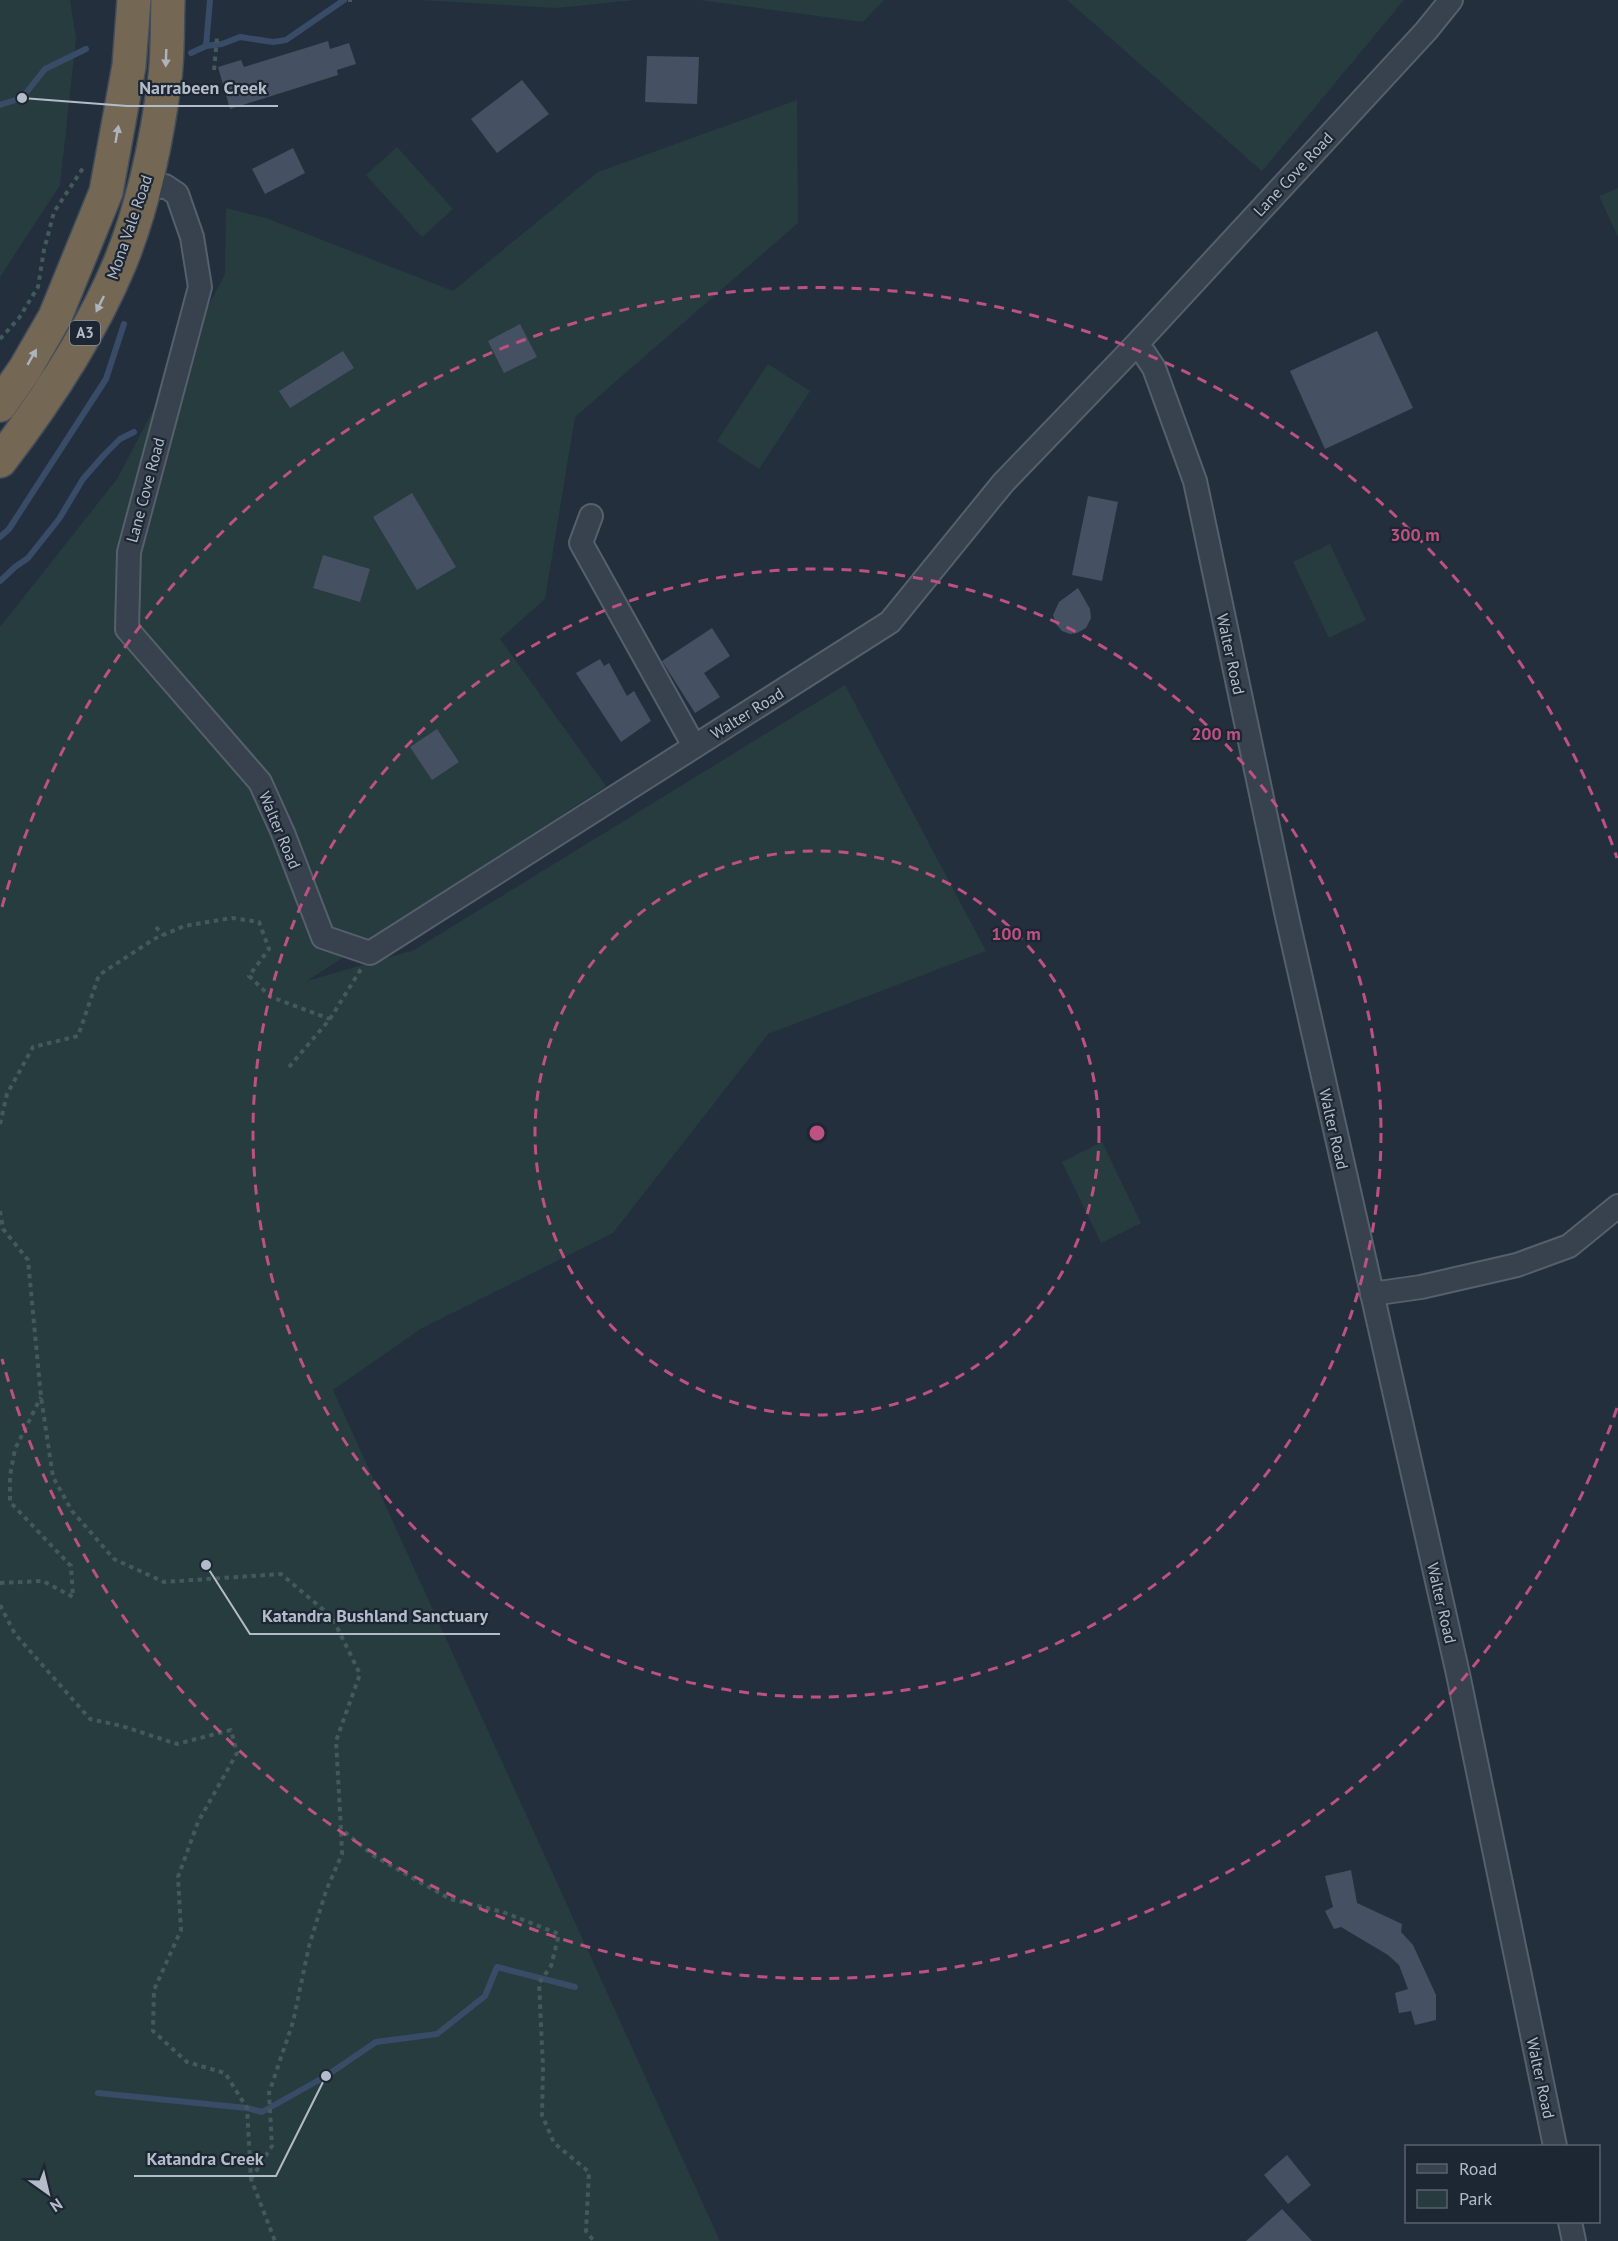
<svg xmlns="http://www.w3.org/2000/svg" width="1618" height="2241" font-family="'PT Sans',sans-serif">
<style>
.green{fill:#263c3f}
.lines{fill:none;stroke-linecap:round;stroke-linejoin:round}
.stream{stroke:#394c67;stroke-width:6}
.building{fill:#455162}
.minor-casing{stroke:#565f6c;stroke-width:26}
.highway-casing{stroke:#434c59;stroke-width:36}
.path{stroke:#44595c;stroke-width:4;stroke-dasharray:4.5 4.5;stroke-linecap:butt}
.minor{stroke:#38414e;stroke-width:22}
.highway{stroke:#746855;stroke-width:33}
.oneway{fill:#aeb4bd}
.ring{fill:none;stroke:#bd5182;stroke-width:3;stroke-dasharray:10 8}
.labels{text-anchor:middle;stroke-width:4.5;stroke-linejoin:round;paint-order:stroke}
.shield{fill:#1d2633;stroke:#878f9c;stroke-width:1.5}
.shield-label{font-size:15px;font-weight:bold;fill:#b4bcc9}
.street-label{font-size:16px;fill:#b4bcc9;stroke:#1d2633}
.centre{fill:#bd5182;stroke:#1d2633;stroke-width:3}
.ring-label{font-size:18px;text-anchor:middle;font-weight:bold;fill:#bd5182;stroke:#1d2633;stroke-width:4.5;stroke-linejoin:round;paint-order:stroke}
.leader{fill:none;stroke:#b4bcc9;stroke-width:2}
.callout-dot{fill:#b4bcc9;stroke:#1d2633;stroke-width:2}
.callout-label{font-size:18px;text-anchor:middle;font-weight:bold;fill:#b4bcc9;stroke:#1d2633;stroke-width:4.5;stroke-linejoin:round;paint-order:stroke}
</style>
<rect width="100%" height="100%" fill="#242f3e"/>
<g class="green">
<polygon points="0,0 70,0 76,38 60,185 0,277"/>
<polygon points="418,0 635,0 557,8"/>
<polygon points="699,0 884,0 863,22"/>
<polygon points="1067,0 1404,0 1262,171"/>
<polygon points="797,100 798,223 575,417 545,599 500,639 606,786 307,981 414,950 845,685 986,951 768,1034 613,1233 422,1328 333,1390 720,2241 0,2241 0,627 117,479 225,274 226,208 266,218 453,291 598,172"/>
<polygon points="397,147 453,209 422,237 366,175"/>
<polygon points="1618,188 1618,237 1599,196"/>
<polygon points="768,364 810,391 759,469 717,441"/>
<polygon points="1330,544 1366,620 1329,638 1293,562"/>
<polygon points="1102,1142 1141,1223 1101,1243 1062,1162"/>
</g>
<g class="lines">
<g class="stream">
<polyline points="206,46 210,0"/>
<polyline points="191,53 206,46 222,44 240,37 273,42 286,40 344,0"/>
<polyline points="0,105 22,98 45,69 86,49"/>
<polyline points="0,537 9,529 106,379 124,324"/>
<polyline points="0,581 15,567 28,558 59,519 83,479 104,455 120,439 134,432"/>
<polyline points="98,2093 247,2108 262,2112 326,2076 376,2042 437,2034 485,1996 497,1967 575,1987"/>
</g>
</g>
<g class="building">
<polygon points="328,41 330,49 349,43 356,64 337,70 338,75 230,109 218,67 241,60 244,67"/>
<polygon points="647,56 699,57 697,104 645,102"/>
<polygon points="522,80 549,114 497,153 471,119"/>
<polygon points="293,148 305,173 265,194 252,169"/>
<polygon points="520,324 537,357 504,373 488,341"/>
<polygon points="1377,331 1413,408 1325,449 1290,371"/>
<polygon points="343,351 354,368 290,408 279,391"/>
<polygon points="412,493 456,567 417,590 373,517"/>
<polygon points="1088,496 1118,502 1102,581 1072,575"/>
<polygon points="323,555 370,569 360,602 313,588"/>
<polygon points="1078,588 1090,609 1091,618 1086,628 1077,633 1070,634 1062,631 1056,624 1053,615 1059,602"/>
<polygon points="712,628 730,656 704,673 720,697 695,713 662,661"/>
<polygon points="600,659 604,666 609,663 627,696 634,691 651,721 621,742 576,673"/>
<polygon points="437,729 459,762 432,780 410,747"/>
<polygon points="1351,1870 1357,1903 1402,1924 1401,1932 1413,1945 1436,1995 1436,2020 1415,2025 1411,2011 1399,2013 1395,1993 1408,1989 1399,1965 1388,1955 1341,1927 1334,1929 1325,1911 1333,1907 1325,1876"/>
<polygon points="1287,2155 1311,2185 1288,2204 1264,2175"/>
<polygon points="1282,2209 1312,2241 1246,2241"/>
</g>
<g class="lines">
<defs>
<g id="minor">
<polyline points="143,190 165,186 177,194 192,237 200,287 129,552 127,629 260,782 283,833 323,937 370,953 890,622 1003,483 1134,347 1426,31 1451,0"/>
<polyline points="1134,347 1144,353 1154,368 1195,481 1286,912 1458,1674 1555,2146"/>
<polyline points="591,516 581,543 694,746"/>
<polyline points="1372,1294 1421,1287 1517,1265 1569,1246 1618,1206"/>
<polyline points="1570,2222 1574,2241"/>
</g>
<g id="highway">
<polyline points="0,405 25,369 55,317 106,192 129,66 134,0"/>
<path d="M0 461C47 400 90 335 120 263 144 204 157 140 165 77 168 52 167 26 168 0"/>
</g>
</defs>
<use href="#minor" class="minor-casing"/>
<use href="#highway" class="highway-casing"/>
<g class="path">
<polyline points="348,0 352,0"/>
<polyline points="214,70 217,38"/>
<polyline points="0,339 19,318 38,287 44,250 54,212 83,168"/>
<polyline points="156,927 163,935"/>
<polyline points="289,1067 330,1019 361,969"/>
<polyline points="0,1124 7,1094 33,1047 78,1036 99,975 154,939 184,926 232,918 259,922 269,949 249,976 271,997 330,1019"/>
<polyline points="0,1211 3,1229 28,1260 41,1397 53,1477 72,1511 114,1559 164,1582 281,1574 332,1617 360,1674 336,1741 341,1829 374,1856 450,1899 503,1912 559,1934 551,1966 539,1983 543,2067 542,2115 554,2143 589,2172 586,2231 594,2241"/>
<polyline points="0,1583 43,1581 73,1597 71,1566 10,1502 10,1476 15,1449 41,1397"/>
<polyline points="0,1605 15,1634 90,1719 122,1726 177,1744 231,1730 237,1753 198,1822 178,1877 181,1930 154,1990 153,2031 187,2062 225,2073 247,2108 251,2179 275,2241"/>
<polyline points="251,2179 272,2146 269,2093 293,2022 309,1946 326,1891 342,1854 341,1830"/>
</g>
<use href="#minor" class="minor"/>
<use href="#highway" class="highway"/>
</g>
<defs><path id="oneway-solid" d="M-6-.8H1V-3.2L6.5 0L1 3.2V.8H-6Z" transform="scale(1.5)"/></defs>
<g class="oneway">
<use href="#oneway-solid" transform="translate(166 58) rotate(92)"/>
<use href="#oneway-solid" transform="translate(117 134) rotate(-80)"/>
<use href="#oneway-solid" transform="translate(100 304) rotate(116)"/>
<use href="#oneway-solid" transform="translate(32 357) rotate(-60)"/>
</g>
<g class="ring">
<circle cx="817" cy="1133" r="282"/>
<circle cx="817" cy="1133" r="564"/>
<path d="M1617 1408A846 846 0 0 1 2 1359M2 907A846 846 0 0 1 1617 858"/>
</g>
<g class="labels">
<rect class="shield" x="70" y="321" width="30" height="24" rx="4.5"/>
<g class="shield-label">
<text x="85" y="338">A3</text>
</g>
<g class="street-label">
<text transform="translate(1293 174) rotate(-47)" y="6">Lane Cove Road</text>
<text transform="translate(129 227) rotate(-71)" y="6">Mona Vale Road</text>
<text transform="translate(145 490) rotate(-75)" y="6">Lane Cove Road</text>
<text transform="translate(1231 654) rotate(78)" y="6">Walter Road</text>
<text transform="translate(747 713) rotate(-32)" y="6">Walter Road</text>
<text transform="translate(280 830) rotate(67)" y="6">Walter Road</text>
<text transform="translate(1334 1129) rotate(77)" y="6">Walter Road</text>
<text transform="translate(1442 1603) rotate(77)" y="6">Walter Road</text>
<text transform="translate(1541 2078) rotate(78)" y="6">Walter Road</text>
</g>
</g>
<circle cx="817" cy="1133" r="9" class="centre"/>
<g class="ring-label">
<text x="1415" y="541">300 m</text>
<text x="1216" y="740">200 m</text>
<text x="1016" y="940">100 m</text>
</g>
<path class="leader" d="M22 98L127 106H278M206 1565L250 1634H500M326 2076L276 2176H134"/>
<g class="callout-dot">
<circle cx="22" cy="98" r="6"/>
<circle cx="206" cy="1565" r="6"/>
<circle cx="326" cy="2076" r="6"/>
</g>
<g class="callout-label">
<text x="203" y="94">Narrabeen Creek</text>
<text x="375" y="1622">Katandra Bushland Sanctuary</text>
<text x="205" y="2165">Katandra Creek</text>
</g>
<rect x="1405" y="2145" width="195" height="78" fill="#1d2633" stroke="#59626f" stroke-width="1.5"/>
<rect x="1417" y="2164" width="30" height="9" fill="#38414e" stroke="#59626f" stroke-width="1.5"/>
<text x="1459" y="2175" font-size="18" fill="#b4bcc9">Road</text>
<rect x="1417" y="2190" width="30" height="18" fill="#263c3f" stroke="#59626f" stroke-width="1.5"/>
<text x="1459" y="2205" font-size="18" fill="#b4bcc9">Park</text>
<g transform="translate(48 2193) rotate(146)" stroke="#1d2633" stroke-width="4.5" paint-order="stroke">
<path d="M0-4.5L10 22L0 15L-10 22Z" fill="#b4bcc9"/>
<text y="-9" font-size="16" font-weight="bold" text-anchor="middle" fill="#b4bcc9">N</text>
</g>
</svg>
